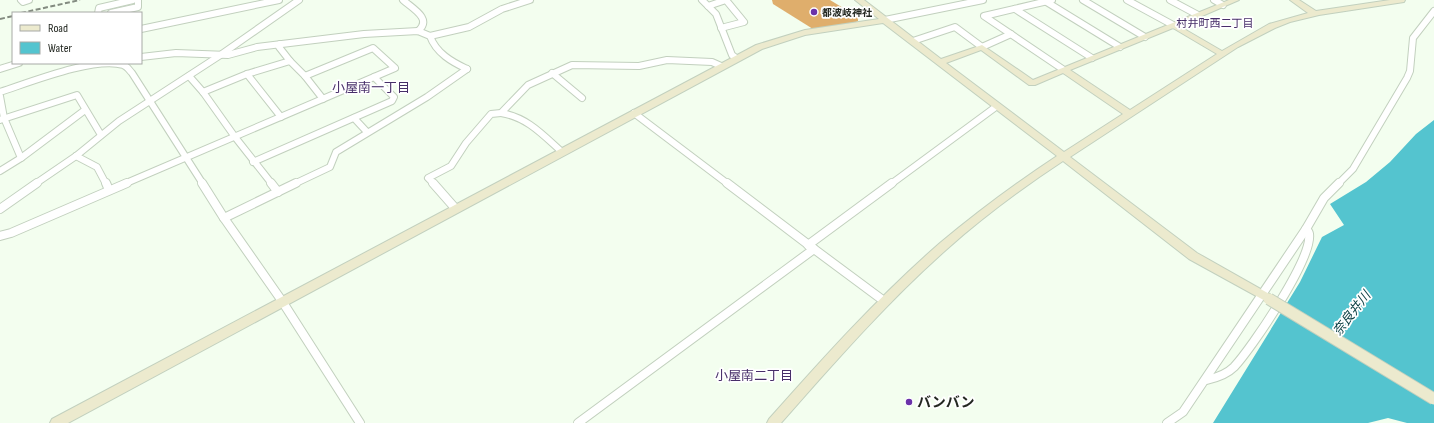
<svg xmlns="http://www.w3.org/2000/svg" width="1434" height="423" font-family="'Sofia Sans Condensed','Noto Sans JP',sans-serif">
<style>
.forest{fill:#dfae6c}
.water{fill:#54c4cf}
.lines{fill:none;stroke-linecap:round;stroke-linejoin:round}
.street-far1-casing{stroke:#c2d0be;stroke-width:8}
.street-casing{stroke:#c2d0be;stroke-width:10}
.secondary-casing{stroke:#c2d0be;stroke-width:2}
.street-far1{stroke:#fff;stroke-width:6}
.street{stroke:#fff;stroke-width:8}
.secondary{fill:#eceace;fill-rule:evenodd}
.rail{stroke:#838b80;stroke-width:2;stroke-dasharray:5 2.5;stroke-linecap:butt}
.secondary-bridge-casing{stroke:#c2d0be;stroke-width:13;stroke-linecap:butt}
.secondary-bridge{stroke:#eceace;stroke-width:11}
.poi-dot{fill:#6a32a9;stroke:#fff;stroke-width:1.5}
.labels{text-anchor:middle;stroke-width:3.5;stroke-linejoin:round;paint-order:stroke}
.far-poi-label{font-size:10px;font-weight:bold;fill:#232821;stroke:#fff;text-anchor:start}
.far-neighbourhood-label{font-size:11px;fill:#472e69;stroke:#fff}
.neighbourhood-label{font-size:13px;fill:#472e69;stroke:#fff}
.water-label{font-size:13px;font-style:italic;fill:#0e4246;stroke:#fff}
.near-poi-label{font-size:14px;font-weight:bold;fill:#232821;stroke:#fff;text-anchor:start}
</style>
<rect width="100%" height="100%" fill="#f3feef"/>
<polygon class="forest" points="772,0 830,0 858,17 858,21 854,23 813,29 773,4"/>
<polygon class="water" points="1434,120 1434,423 1407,423 1388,418 1368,423 1213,423 1300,282 1322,237 1344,225 1330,204 1366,182 1390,162 1416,134"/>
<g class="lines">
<defs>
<g id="street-far1">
<polyline points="21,0 23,2 29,0"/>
<path d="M403 0C412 8 433 19 418 31"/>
<polyline points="702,0 716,14 732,55 736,58"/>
<polyline points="1052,0 984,16 1064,70"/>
<polyline points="1083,0 1145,37"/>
<polyline points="1127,0 1173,25"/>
<polyline points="1170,0 1198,15"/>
<polyline points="1214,0 1223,5"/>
<polyline points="1045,1 1120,47"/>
<polyline points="708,6 726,0 744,22 721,28"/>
<polyline points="1015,9 1092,58"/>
<polyline points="98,13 99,8 133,0"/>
<polyline points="111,13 138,7 138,0"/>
<polyline points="885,20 983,0"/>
<polyline points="141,29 279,0"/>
<path d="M430 36C436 53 452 62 467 69"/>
<polyline points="913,41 955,27 982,47 1011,34"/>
<polyline points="280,44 279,47 290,61"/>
<polyline points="141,57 176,53 228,55 257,47 364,34 418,31 430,36 469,27 502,9 530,0"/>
<polyline points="0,69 19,63"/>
<polyline points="552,73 582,98"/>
<polyline points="247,74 281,117"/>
<polyline points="189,76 203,92 235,137 272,184"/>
<polyline points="305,76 323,99"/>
<path d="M0 92C28 83 95 56 123 65 127 66 129 70 132 73L203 184"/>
<polyline points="0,96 4,118 21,158"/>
<path d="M501 113C527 117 543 135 562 152"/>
<polyline points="634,113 728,184"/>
<polyline points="354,118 367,132"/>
<polyline points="0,120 77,95 101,135"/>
<polyline points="76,156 97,167 106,184"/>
<polyline points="253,162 392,101 394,97 374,77"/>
<polyline points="0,171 21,158 85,110"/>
<polyline points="35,184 76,156 119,121 219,56 299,0"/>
<polyline points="124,184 395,68 373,48 305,76 290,61 247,74 203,92"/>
<polyline points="294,184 330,167 336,152 427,97 467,69"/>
<polyline points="434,184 428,178 451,166 466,143 491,114 501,113 528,85 572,65 639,66 667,60 712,62 721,66"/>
<polyline points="891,184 997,106"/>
<polyline points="1338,184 1353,169 1407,78 1410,71 1413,38 1434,11"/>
</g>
<g id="street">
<polyline points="106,183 109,190"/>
<polyline points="202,183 224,218 282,301 360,423"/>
<polyline points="271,183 278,192"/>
<polyline points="433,183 455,208"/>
<polyline points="0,209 37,183"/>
<polyline points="224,218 296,183"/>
<polyline points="0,236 11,233 127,183"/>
<polyline points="808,245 892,183"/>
<polyline points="814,249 884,301"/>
<path d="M1206 380C1216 378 1226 375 1234 367 1251 349 1313 258 1309 234 1309 233 1307 230 1306 229"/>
<polyline points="578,423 814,249 727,183"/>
<polyline points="1167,423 1183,412 1306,229 1324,198 1339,183"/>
</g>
<path id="secondary" d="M855 0H864L941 59 982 45 1033 80 1229 0H1239L1179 26 1222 51 1269 24 1308 13 1290 0H1299L1316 11 1390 0H1405L1404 2 1319 15 1290 22 1275 28 1238 47 1070 157 1197 253 1273 296 1275 299 1273 302 1269 303 1189 259 1063 161C1022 188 983 217 947 249 887 302 834 363 781 423H767L769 419C823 358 878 297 940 243 977 212 1016 183 1057 156L883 23 805 35 762 49 68 423H50L52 419 756 45 805 30 879 19ZM1173 28 1217 54 1130 110 1070 70ZM981 50 1029 85H1035L1063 73 1123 114 1064 152 946 63Z"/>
</defs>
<use href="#street-far1" class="street-far1-casing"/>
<use href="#street" class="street-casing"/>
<use href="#secondary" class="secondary-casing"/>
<use href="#street-far1" class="street-far1"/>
<use href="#street" class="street"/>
<use href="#secondary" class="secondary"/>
<g class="rail">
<polyline points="21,13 80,0"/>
<polyline points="0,19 13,16"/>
</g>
<defs>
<polyline id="secondary-bridge" points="1269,299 1434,399"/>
</defs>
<use href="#secondary-bridge" class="secondary-bridge-casing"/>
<use href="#secondary-bridge" class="secondary-bridge"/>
</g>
<g class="poi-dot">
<circle cx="814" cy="12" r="4"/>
<circle cx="909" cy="402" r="4"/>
</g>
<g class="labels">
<g class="far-poi-label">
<text x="822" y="16">都波岐神社</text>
</g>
<g class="far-neighbourhood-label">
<text x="1215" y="27">村井町西二丁目</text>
</g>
<g class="neighbourhood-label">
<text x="371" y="92">小屋南一丁目</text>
<text x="754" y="380">小屋南二丁目</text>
</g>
<g class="water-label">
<text transform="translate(1351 313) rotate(-52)" y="5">奈良井川</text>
</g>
<g class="near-poi-label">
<text x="917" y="407">バンバン</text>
</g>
</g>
<rect x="12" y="12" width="130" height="52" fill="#ffffff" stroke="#a7a9a6"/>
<rect x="20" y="25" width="20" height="6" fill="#eceace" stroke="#a7a9a6"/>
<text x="48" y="32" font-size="12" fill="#232821">Road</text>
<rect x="20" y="42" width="20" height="12" fill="#54c4cf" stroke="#a7a9a6"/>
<text x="48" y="52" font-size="12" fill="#232821">Water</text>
</svg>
